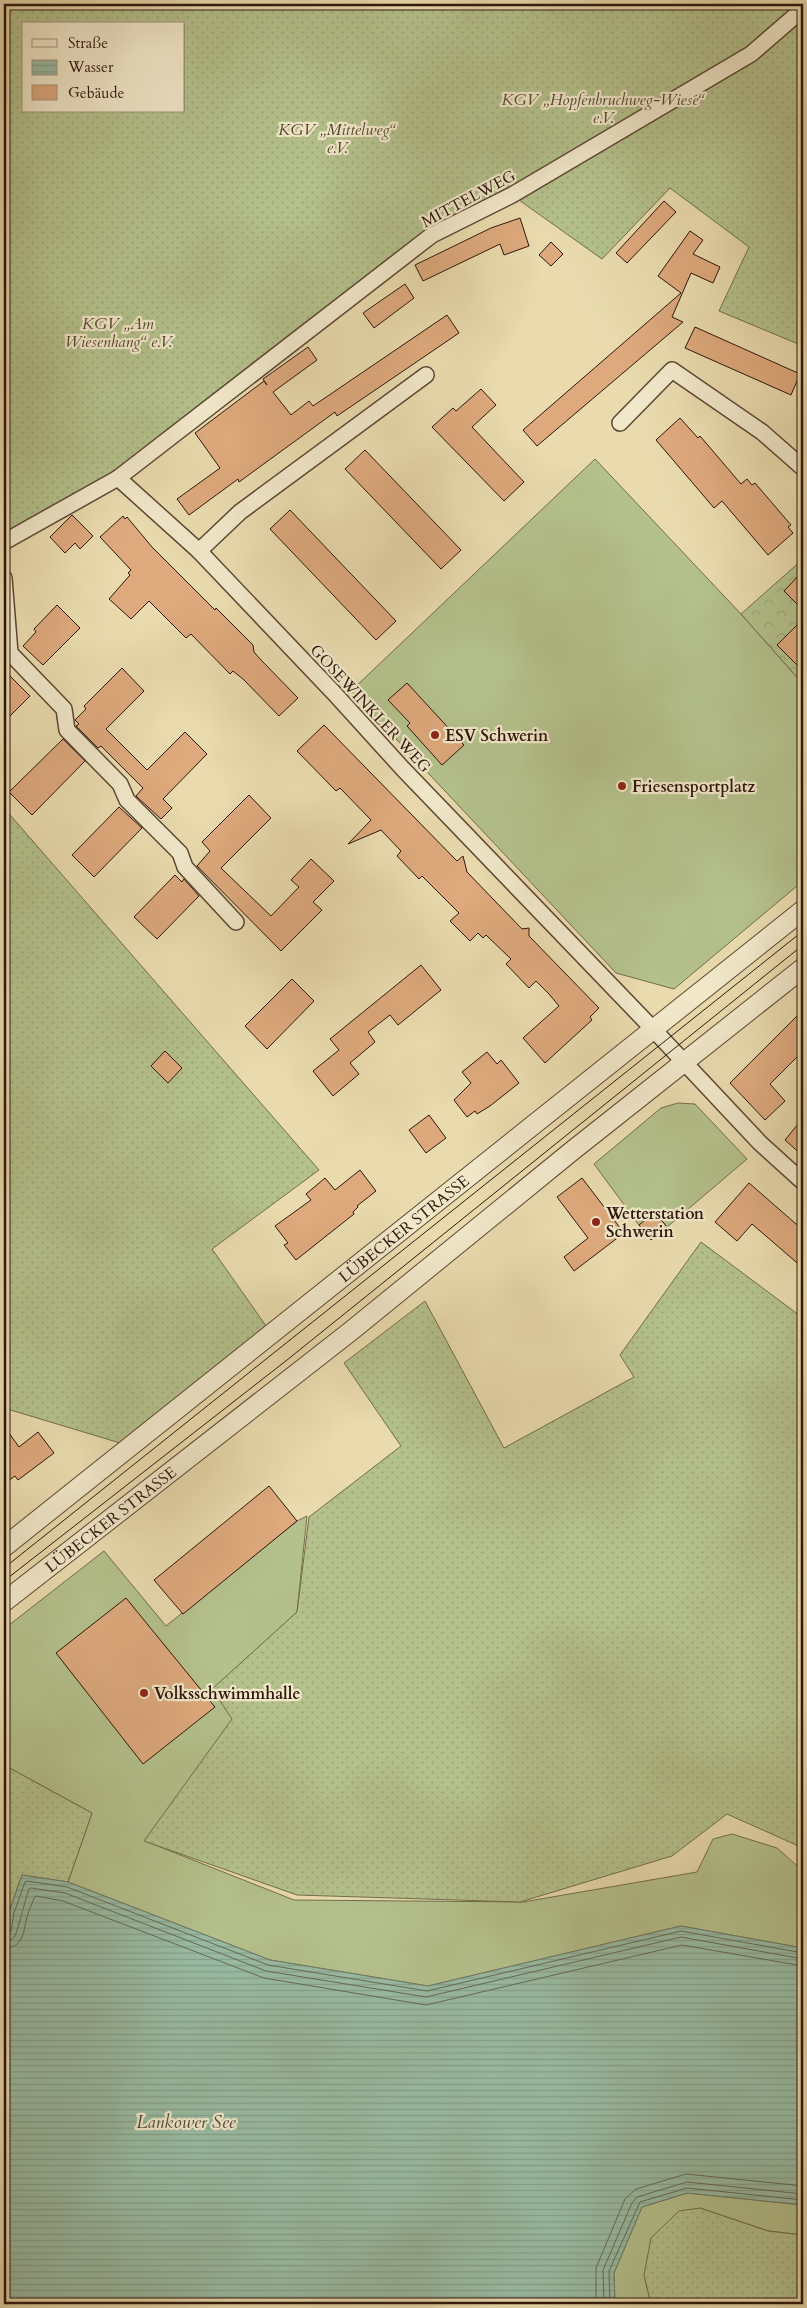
<svg xmlns="http://www.w3.org/2000/svg" width="807" height="2308" font-family="Cardo,serif">
<style>
.grass{fill:#b4c18c;stroke:#716c4c}
.forest{fill:url(#forest-crowns);stroke:#716c4c}
.garden{fill:url(#garden-dots);stroke:#716c4c;fill-rule:evenodd}
.water{fill:url(#water-rules);stroke:#6e7a67}
.lines{fill:none;stroke-linecap:round;stroke-linejoin:round}
.shore{stroke:#646958;stroke-width:1}
.building{fill:#dda97d;stroke:#2e160c}
.minor-casing{stroke:#5d4734;stroke-width:18}
.tertiary-casing{stroke:#5d4734;stroke-width:21}
.minor{stroke:#f1e8ca;stroke-width:15}
.tertiary{stroke:#f1e8ca;stroke-width:19}
.tram{stroke:#2e160c;stroke-width:1}
.poi-dot{fill:#8f2418;stroke:#f1e8ca;stroke-width:2}
.labels{text-anchor:middle;stroke-width:4.5;stroke-linejoin:round;paint-order:stroke}
.park-label{font-size:16px;font-style:italic;fill:#564932;stroke:#f1e8ca}
.street-label{font-size:16px;fill:#2e160c;stroke:#f1e8ca}
.poi-label{font-size:16px;font-weight:bold;fill:#2e160c;stroke:#f1e8ca;text-anchor:start}
.water-label{font-size:18px;font-style:italic;fill:#535041;stroke:#f1e8ca}
</style>
<defs>
<pattern id="forest-crowns" width="20" height="18" patternUnits="userSpaceOnUse" patternTransform="scale(1.25)"><rect width="20" height="18" fill="#b4c18c"/><path d="M2 6a3 3 0 1 1 6 0M12 15a3 3 0 1 1 6 0" fill="none" stroke="#9ba578"/></pattern>
<pattern id="garden-dots" width="8" height="8" patternUnits="userSpaceOnUse" patternTransform="scale(1.25)"><rect width="8" height="8" fill="#b4c18c"/><path d="M2 2h.1M6 6h.1" fill="none" stroke="#9ba578" stroke-width="1.8" stroke-linecap="round"/></pattern>
<pattern id="water-rules" width="6" height="5" patternUnits="userSpaceOnUse" patternTransform="scale(1.25)"><rect width="6" height="5" fill="#99bca4"/><path d="M0 2.5h6" fill="none" stroke="#84a18c"/></pattern>
</defs>
<rect width="100%" height="100%" fill="#e9dbae"/>
<filter id="stains"><feTurbulence type="fractalNoise" baseFrequency=".004" numOctaves="4"/><feColorMatrix values="0 0 0 0 .2 0 0 0 0 .09 0 0 0 0 .02 0 0 0 .5 -.17"/></filter>
<radialGradient id="worn" r=".72"><stop offset=".6" stop-color="#630" stop-opacity="0"/><stop offset="1" stop-color="#630" stop-opacity=".3"/></radialGradient>
<g class="grass">
<polygon points="595,459 741,614 803,684 803,881 674,989 616,973 351,691"/>
<polygon points="678,1103 695,1104 747,1159 667,1227 639,1225 594,1164 661,1108"/>
<polygon points="307,1516 297,1612 213,1689 233,1719 199,1776 145,1841 294,1900 523,1902 697,1872 713,1839 732,1834 777,1848 803,1871 803,1948 681,1926 428,1986 270,1960 68,1882 92,1813 4,1765 4,1629 104,1551 166,1626 297,1521"/>
<polygon points="687,2193 803,2205 803,2235 768,2231 700,2208 644,2275 651,2304 615,2304 614,2273 642,2207"/>
</g>
<polygon class="forest" points="803,559 803,684 741,614"/>
<g class="garden">
<path d="M4 4H803V346L719 311 749 247 670 188 602 259 512 195 432 235 118 478 4 538ZM24 24H184V111H24Z"/>
<polygon points="4,808 319,1170 212,1249 271,1333 130,1446 4,1408"/>
<polygon points="701,1242 803,1318 803,1848 727,1814 672,1856 520,1902 297,1895 144,1841 232,1719 212,1689 297,1612 309,1517 401,1446 344,1363 425,1301 504,1448 634,1377 620,1355"/>
<polygon points="4,1765 92,1813 68,1882 22,1875 9,1912 4,1909"/>
<polygon points="700,2208 768,2231 803,2235 803,2304 651,2304 644,2275 651,2238 679,2211"/>
</g>
<polygon class="water" points="22,1875 68,1882 270,1960 428,1986 681,1926 803,1948 803,2205 687,2193 642,2207 614,2273 615,2304 4,2304 4,1943 9,1912"/>
<g class="lines">
<g class="shore">
<polyline points="4,1935 11,1931 14,1913 25,1882 27,1881 67,1887 268,1965 427,1991 681,1931 803,1953"/>
<path d="M4 1941C8 1941 12 1940 15 1936 17 1933 26 1897 29 1889L31 1888 65 1893 266 1971 426 1997 681 1937 803 1959"/>
<path d="M4 1948C24 1948 23 1932 27 1917 29 1910 32 1904 34 1898L36 1896 63 1901 264 1978 426 2005 682 1945 803 1966"/>
<polyline points="596,2304 596,2268 625,2199 636,2189 686,2174 803,2186"/>
<polyline points="604,2304 603,2270 632,2203 637,2197 687,2182 803,2194"/>
<polyline points="610,2304 609,2271 640,2202 687,2188 803,2200"/>
</g>
</g>
<g class="building">
<polygon points="664,201 676,212 627,263 616,253"/>
<polygon points="520,218 529,246 504,255 500,244 423,281 415,265 491,228"/>
<polygon points="690,231 703,240 693,254 720,267 713,283 691,273 672,317 683,322 537,446 523,430 681,293 658,276"/>
<polygon points="551,242 563,254 551,266 539,255"/>
<polygon points="405,284 414,298 374,328 363,313"/>
<polygon points="447,315 459,333 337,416 335,412 239,482 238,479 189,515 177,499 220,468 195,433 264,381 267,385 263,379 308,347 317,360 273,392 291,415 309,401 313,406"/>
<polygon points="695,327 800,374 791,395 685,348"/>
<polygon points="481,389 496,405 472,427 524,482 504,501 432,427 453,408 456,411"/>
<polygon points="680,418 698,438 700,436 741,484 747,479 752,485 755,483 791,525 788,527 793,533 768,555 722,501 714,508 656,440"/>
<polygon points="365,450 461,550 441,569 345,469"/>
<polygon points="290,510 396,621 376,640 270,529"/>
<polygon points="72,515 93,536 80,549 75,543 65,553 50,537"/>
<polygon points="123,516 125,519 127,517 152,547 215,610 216,608 253,645 254,652 262,661 298,698 279,716 243,679 233,671 230,674 191,634 186,638 149,601 131,619 109,599 130,575 128,573 131,570 100,537"/>
<polygon points="803,571 803,610 784,591"/>
<polygon points="57,605 80,628 43,665 23,646 36,632 34,629"/>
<polygon points="803,619 803,671 777,645"/>
<polygon points="122,668 144,691 106,729 147,770 185,732 207,754 163,799 172,808 161,819 136,796 143,788 101,746 98,748 76,726 79,724 75,720 86,709 84,706"/>
<polygon points="4,670 30,696 4,722"/>
<polygon points="407,683 464,745 442,765 407,726 410,723 388,700"/>
<polygon points="324,725 457,861 463,856 467,872 522,929 529,928 529,936 599,1008 590,1017 592,1020 545,1063 523,1038 559,1006 549,994 536,981 529,988 506,964 511,959 486,935 483,938 478,933 470,941 450,921 459,913 422,876 419,879 397,856 401,851 381,830 348,844 371,820 340,788 336,791 297,751"/>
<polygon points="63,739 85,761 32,815 9,792"/>
<polygon points="249,795 271,818 221,868 271,916 299,887 291,880 311,859 334,881 313,902 322,910 281,951 197,866 210,851 202,842"/>
<polygon points="119,807 142,828 94,877 72,855"/>
<polygon points="175,875 182,882 184,879 199,896 157,939 134,917"/>
<polygon points="421,965 441,990 398,1025 390,1015 368,1032 375,1042 350,1063 359,1074 333,1096 313,1071 339,1050 330,1039"/>
<polygon points="292,979 314,1001 267,1049 245,1026"/>
<polygon points="803,1010 803,1051 770,1084 785,1101 765,1120 730,1083"/>
<polygon points="165,1051 182,1068 168,1083 151,1066"/>
<polygon points="487,1052 497,1064 501,1060 519,1083 490,1106 477,1114 475,1111 467,1117 454,1100 471,1083 462,1072"/>
<polygon points="429,1115 446,1138 426,1153 409,1130"/>
<polygon points="803,1118 803,1156 785,1140"/>
<polygon points="360,1170 376,1191 357,1206 358,1207 353,1212 354,1214 296,1260 284,1245 288,1243 275,1226 311,1200 306,1194 325,1178 335,1190"/>
<polygon points="582,1178 624,1233 574,1271 564,1257 588,1238 557,1197"/>
<polygon points="749,1183 803,1230 803,1268 752,1224 737,1241 715,1222"/>
<polygon points="655,1212 667,1227 651,1240 639,1225"/>
<polygon points="4,1426 19,1447 38,1432 54,1453 18,1480 15,1476 4,1484"/>
<polygon points="269,1486 297,1521 183,1614 154,1580"/>
<polygon points="126,1598 215,1707 143,1764 56,1653"/>
</g>
<g class="lines">
<defs>
<g id="minor">
<polyline points="620,423 672,370 762,432 803,468"/>
<polyline points="118,478 199,551 334,693 403,769 653,1029 760,1143 803,1182"/>
<polyline points="4,542 118,478 432,235 512,195 751,54 803,9"/>
<polyline points="199,551 240,512 426,375"/>
<polyline points="4,578 10,653 64,709 67,730 120,784 127,800 180,853 185,867 236,922"/>
</g>
<g id="tertiary">
<path id="s1" d="M4 1547 803 910"/>
<path id="s2" d="M4 1602 351 1331 572 1151 803 968"/>
</g>
</defs>
<use href="#minor" class="minor-casing"/>
<use href="#tertiary" class="tertiary-casing"/>
<use href="#minor" class="minor"/>
<use href="#tertiary" class="tertiary"/>
<g class="tram">
<polyline points="4,1568 803,931"/>
<polyline points="4,1581 287,1360 803,945"/>
</g>
</g>
<g class="poi-dot">
<circle cx="435" cy="735" r="5"/>
<circle cx="622" cy="786" r="5"/>
<circle cx="596" cy="1222" r="5"/>
<circle cx="144" cy="1693" r="5"/>
</g>
<g class="labels">
<g class="park-label">
<text x="603" y="105">KGV „Hopfenbruchweg-Wiese“<tspan x="603" dy="18">e.V.</tspan></text>
<text x="337" y="135">KGV „Mittelweg“<tspan x="337" dy="18">e.V.</tspan></text>
<text x="118" y="329">KGV „Am<tspan x="118" dy="18">Wiesenhang“ e.V.</tspan></text>
</g>
<g class="street-label">
<text transform="translate(468 198) rotate(-28)" y="6">MITTELWEG</text>
<text transform="translate(371 708) rotate(47)" y="6">GOSEWINKLER WEG</text>
<text dy="6" stroke="none"><textPath href="#s1" startOffset="511">LÜBECKER STRASSE</textPath></text>
<text dy="6" stroke="none"><textPath href="#s2" startOffset="135">LÜBECKER STRASSE</textPath></text>
</g>
<g class="poi-label">
<text x="445" y="741">ESV Schwerin</text>
<text x="632" y="792">Friesensportplatz</text>
<text x="606" y="1219">Wetterstation<tspan x="606" dy="18">Schwerin</tspan></text>
<text x="154" y="1699">Volksschwimmhalle</text>
</g>
<g class="water-label">
<text x="186" y="2128">Lankower See</text>
</g>
</g>
<rect width="807" height="2308" fill="none" stroke="#e9dbae" stroke-width="20"/>
<rect x="5" y="5" width="797" height="2298" fill="none" stroke="#2e160c" stroke-width="2.5"/>
<rect x="10" y="10" width="787" height="2288" fill="none" stroke="#2e160c"/>
<rect x="22" y="22" width="162" height="90" fill="#f1e8ca" stroke="#a3947e"/>
<rect x="32" y="39" width="25" height="8" fill="#f1e8ca" stroke="#a3947e"/>
<text x="68" y="48" font-size="15" fill="#2e160c">Straße</text>
<rect x="32" y="60" width="25" height="15" fill="url(#water-rules)" stroke="#a3947e"/>
<text x="68" y="72" font-size="15" fill="#2e160c">Wasser</text>
<rect x="32" y="85" width="25" height="15" fill="#dda97d" stroke="#a3947e"/>
<text x="68" y="98" font-size="15" fill="#2e160c">Gebäude</text>
<rect width="100%" height="100%" filter="url(#stains)"/>
<rect width="100%" height="100%" fill="url(#worn)"/>
</svg>
